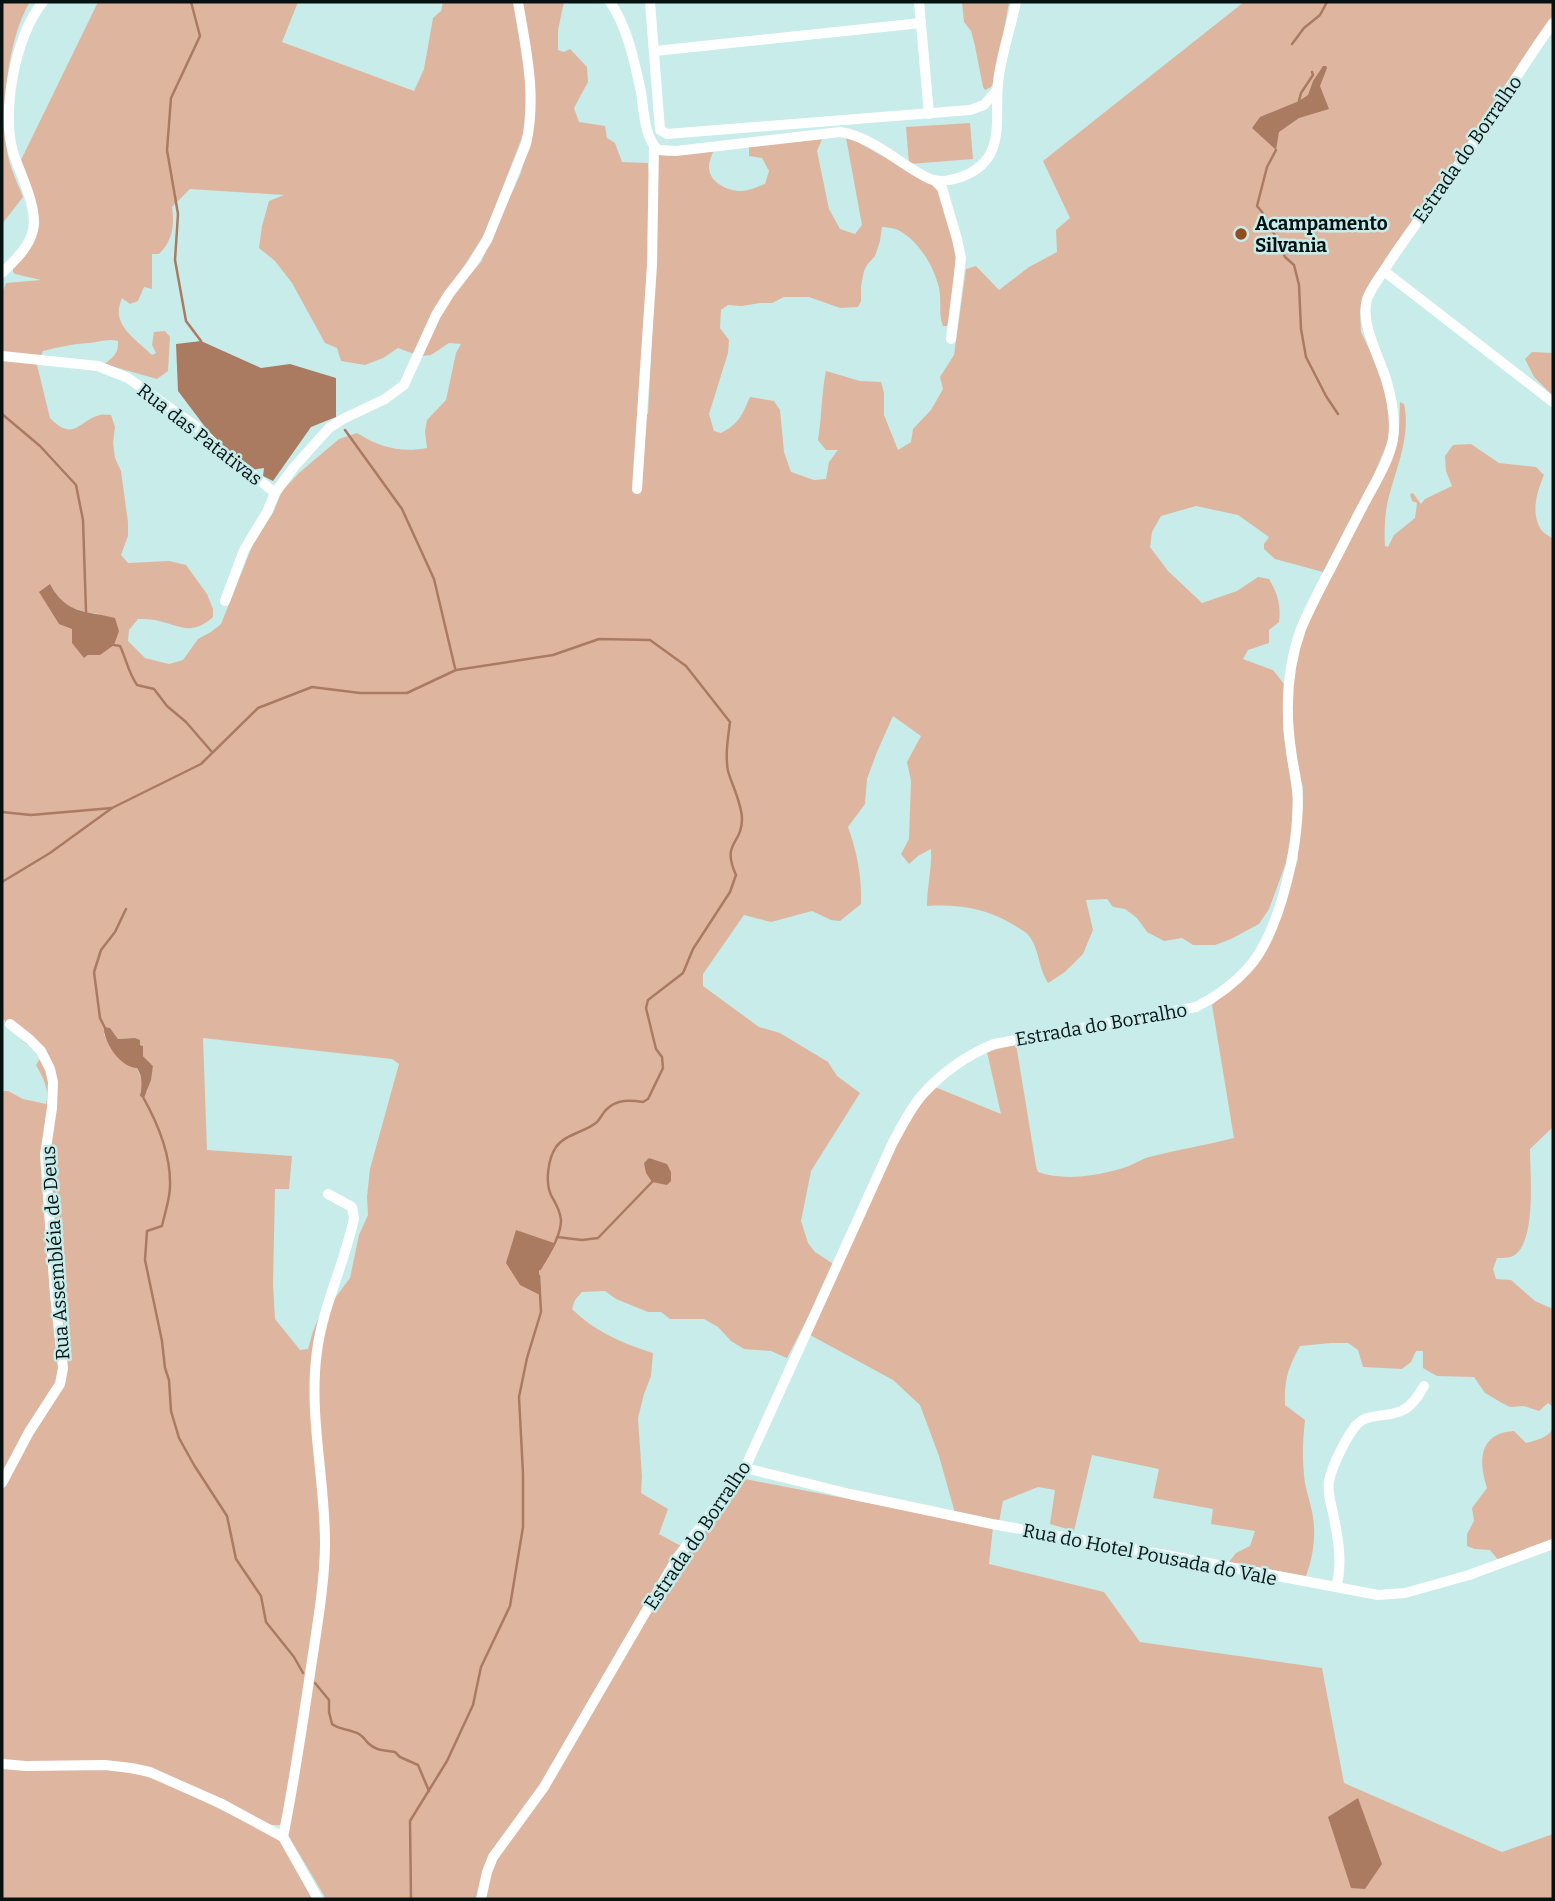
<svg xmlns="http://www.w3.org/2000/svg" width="1555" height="1901" font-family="Bitter,serif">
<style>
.green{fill:#deb6a0;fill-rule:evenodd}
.water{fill:#ab7b61}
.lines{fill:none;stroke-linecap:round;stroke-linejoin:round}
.stream{stroke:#ab7b61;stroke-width:2.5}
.street{stroke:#fff;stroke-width:10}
.poi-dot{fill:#914d22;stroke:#c7ecea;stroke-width:2.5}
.labels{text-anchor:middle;stroke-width:5;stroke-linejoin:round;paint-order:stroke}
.street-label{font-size:19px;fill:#051211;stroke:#c7ecea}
.poi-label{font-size:19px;font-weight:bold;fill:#051211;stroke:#c7ecea;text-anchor:start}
</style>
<rect width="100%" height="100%" fill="#c7ecea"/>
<g class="green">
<path d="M2 2H30C7 39 0 114 8 156 11 170 18 184 23 197L2 224Z"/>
<path d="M98 2H298L282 42 414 91 424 69 433 18 441 11 443 2H515L524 67 526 93 524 132 485 233 435 312 414 354 398 348 383 358 365 365 341 361 337 348 325 343 292 283 275 261 259 248 262 226 269 201 284 195 190 189 172 207C175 225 172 242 159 254H152V289L144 287 138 301 130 304 122 298C120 303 118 310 119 315 121 331 141 344 152 355L156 353 152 345 154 332 165 331 170 337 168 371 157 379 104 364C113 358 119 353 118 341 108 338 99 342 89 343 73 344 58 347 43 351L37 365 50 418C74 443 79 420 100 415 103 414 107 415 111 415L115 427 113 443 115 458 121 471 128 522V536L121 555 128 563 169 561 186 565 207 594 213 609V617C191 637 179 625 155 620 150 619 144 619 138 619L129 630 128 641 145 658 169 664 183 660 198 639 211 632 221 624 253 544 273 513 282 491 299 473 339 439 357 433C379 447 401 453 427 448L425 432 427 420 446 400 456 353 461 344 449 343 431 355 422 356 449 298 481 262 520 175 533 133 535 113 534 78 522 2H564L558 30V50L564 52 570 49 587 67 588 82 574 108 579 122 605 126 607 138 615 143 622 162 648 163 650 188 646 300 638 418 648 414 656 261 657 154 667 156 714 150C711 157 707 165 710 173 714 186 736 194 748 190 754 189 759 186 765 184L769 171 762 158 749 156V147L822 139 817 151 829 209 840 229 855 234 862 225 846 138 852 139 934 185 938 191 956 251 951 315 947 326H943C938 314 942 301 939 288 934 266 918 240 898 230 894 228 886 227 882 227L880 241 875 256 867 265 864 271 861 286V301L858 307 840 308 809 297H784L772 303H760L742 306 728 305 721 310 720 328 729 340 728 353 709 414 714 431 721 433C739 424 742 415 750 397L774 401 780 410 784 452 791 472 814 480 826 479 829 462 838 450H826L818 440C822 417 821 395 826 371L860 381 881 382 884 393V415L898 450 911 442 913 429 931 410 943 389 940 377 954 355 966 269 976 266 999 290 1029 267 1057 252 1056 230 1070 218 1043 161 1244 2H1553V15L1362 299 1360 313 1361 332 1372 355 1385 391 1390 423 1388 441 1372 479 1323 572 1275 559 1264 549V544L1269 537 1238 515 1196 506 1161 516 1152 532 1150 547 1168 571 1202 603 1237 591 1258 577 1269 579C1278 594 1281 605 1279 622L1269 630V643L1248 650 1243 659 1273 670 1284 684 1283 730 1293 798 1291 840 1286 863 1269 909 1259 924 1231 939 1215 945H1193L1182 938 1164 941 1147 932 1137 918 1125 909 1113 907 1107 899 1086 900 1093 930 1083 954 1065 972 1048 983C1038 968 1040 952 1030 937 1026 931 1018 928 1012 924 986 908 957 904 927 906 927 886 932 869 931 849L918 856 909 864 901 854 909 839 911 781 907 762 921 736 893 716 877 752 867 779 865 804 848 827C857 852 862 877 861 904L840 921 831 920 812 911 771 922 744 915 703 974V986L759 1027 780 1033 828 1062 837 1076 860 1093 811 1171 801 1221 808 1243 815 1252 835 1265 787 1358 771 1351 744 1349 731 1341 718 1327 704 1319H670L661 1312H648L616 1299 605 1291 582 1292 575 1300 572 1309C594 1331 624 1344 653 1353L651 1376 644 1394 638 1418 642 1477 641 1493 668 1509 659 1534 681 1546 591 1696 540 1787 492 1852 478 1899H326L288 1835 280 1825H271L151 1769C121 1759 99 1762 68 1762 46 1763 24 1762 2 1760V1091H8L23 1099 46 1104C50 1091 43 1077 36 1065L41 1057 7 1027 4 1019H2V293L6 283 41 280 15 274 13 272V267C22 255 36 241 39 226 40 220 37 214 37 208L21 160ZM50 584C64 608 73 610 99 614L88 655 84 658 72 628ZM110 1028 118 1039 135 1038 139 1040 140 1045 143 1046V1056L153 1066 147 1092 140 1093 143 1083 137 1068C121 1062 110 1051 104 1034ZM203 1038 392 1059 399 1064 370 1169 367 1197 368 1215 359 1235 350 1278 330 1305 321 1313 313 1331 308 1349 300 1350 275 1319 273 1284 275 1189H289L292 1156 207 1150Z"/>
<polygon points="962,2 1009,2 995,79 991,87 985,90 983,87 975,46 971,31 964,22"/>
<polygon points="970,123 973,159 909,164 906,127"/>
<polygon points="1532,352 1553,353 1553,396 1534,377 1525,359"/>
<path d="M1400 402 1404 404C1411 435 1397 466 1389 496 1385 511 1384 530 1385 546L1388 547 1394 535 1415 518 1417 503 1412 501 1410 494 1413 493 1421 504 1425 499 1452 486 1446 471 1445 456 1453 445 1471 444 1499 463 1536 467 1544 475C1537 491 1531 512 1540 528 1542 532 1549 536 1553 539V1127L1530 1149C1530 1173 1537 1243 1513 1256 1509 1258 1502 1258 1497 1258L1493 1269 1496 1279 1511 1280 1535 1301 1553 1309V1407L1548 1403 1539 1411 1524 1406 1510 1407 1502 1403 1485 1393 1474 1377 1437 1376 1423 1368V1351H1416L1411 1362 1402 1369 1363 1367 1358 1350 1348 1343H1331L1300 1346C1288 1368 1284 1380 1285 1405L1305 1420C1303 1438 1302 1456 1304 1475 1305 1489 1311 1503 1313 1517 1316 1537 1313 1557 1306 1576L1229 1562 1236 1553 1250 1546 1255 1531 1211 1524 1213 1509 1153 1498 1159 1469 1092 1455 1074 1531 1050 1524 1055 1490 1038 1487 1003 1501 999 1522 955 1513 939 1456 920 1405 893 1380 810 1335 901 1134 916 1110 935 1087 1001 1114 987 1052 1016 1044 1036 1166 1038 1172C1066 1182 1102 1175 1129 1166 1136 1163 1142 1159 1149 1157 1177 1150 1206 1145 1234 1138L1212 1005 1259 961 1273 938 1298 859 1297 845 1303 807V787L1300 779 1290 710 1296 658 1308 622 1395 449 1399 432Z"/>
<path d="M1553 1428V1540L1499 1561 1490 1550 1475 1549 1467 1546V1534L1474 1521 1472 1508 1487 1488C1478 1461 1479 1433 1514 1431L1526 1443C1537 1440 1548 1438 1553 1428Z"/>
<polygon points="745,1479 993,1527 989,1564 1104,1592 1140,1642 1322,1668 1344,1783 1502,1852 1553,1834 1553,1899 482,1899 490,1867 661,1589"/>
<polygon points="2,1767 107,1769 138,1774 163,1782 278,1837 314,1899 2,1899"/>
</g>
<g class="water">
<polygon points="1323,66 1326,66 1327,68 1320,86 1329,109 1299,118 1279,132 1276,150 1252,128 1260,117 1299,101 1308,95 1313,81"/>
<polygon points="201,341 261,368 290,364 336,378 336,417 311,427 273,481 263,476 264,468 251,470 224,452 178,391 176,344"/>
<path d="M50 584C67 615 84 610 115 618L119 631 114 645 100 655H88L84 658 72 643V629L59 624 39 592Z"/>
<path d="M104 1027 110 1028 118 1039 135 1038 140 1040V1045L143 1046V1056L153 1066 151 1080 144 1098 140 1096C142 1086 143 1077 137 1068 121 1068 103 1042 104 1027Z"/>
<polygon points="649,1158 667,1164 671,1172 671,1181 667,1185 652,1182 646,1173 644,1163"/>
<polygon points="516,1230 554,1243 539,1271 540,1295 520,1285 506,1263"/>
<polygon points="1358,1798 1382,1864 1365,1889 1351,1888 1328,1817"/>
</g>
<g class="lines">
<g class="stream">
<polyline points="191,2 200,36 171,98 167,150 178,214 175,260 186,321 201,341"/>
<polyline points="1292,44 1304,28 1320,15 1327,2"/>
<polyline points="1299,101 1301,93 1313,75 1312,72"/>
<polyline points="1276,150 1267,167 1257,206 1262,212 1277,239 1285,257 1294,265 1299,285 1301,329 1306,357 1326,396 1338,414"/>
<polyline points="2,414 40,446 76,485 83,520 86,612"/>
<polyline points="345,430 402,509 434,579 455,668"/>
<path d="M114 645 120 646C127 661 128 672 137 685L154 689 167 706 186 722 212 752"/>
<path d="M2 812 31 815 112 808 201 764 258 708 312 687 360 693H407L456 670 553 655 599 639 650 640 686 666 730 722C728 738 725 755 728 771 732 785 742 804 742 819 742 845 721 842 736 875L730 892 693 949 683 973 648 1000 646 1008 656 1049 662 1057 663 1068 648 1099 643 1102C630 1100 617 1099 607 1109 603 1112 601 1118 597 1122 586 1132 565 1134 556 1147 548 1159 545 1182 551 1195 555 1203 560 1209 561 1220 561 1237 548 1255 540 1269"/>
<polyline points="2,882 50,853 112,808"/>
<polyline points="105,1028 100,1018 94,972 101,950 115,932 126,909"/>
<path d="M143 1097C157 1122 170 1152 170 1182 171 1196 165 1212 162 1226L147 1231 145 1260 162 1341 165 1368 169 1380 171 1411 179 1438 194 1465 227 1516 236 1559 261 1596 266 1622 294 1657 303 1673"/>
<polyline points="557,1237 582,1240 598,1238 652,1182"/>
<path d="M315 1683 329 1700V1712L332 1724C340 1730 350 1729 359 1734 365 1738 363 1738 368 1743 376 1751 384 1750 395 1752L400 1757 418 1765 429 1791"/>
<polyline points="411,1899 410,1821 447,1761 473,1705 481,1667 510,1606 523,1527 523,1474 519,1397 527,1358 541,1312 539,1276"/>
</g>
<g class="street">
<path d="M610 2C627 25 635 64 641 92 644 110 644 137 658 150L676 151 840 132C874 137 900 165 930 179 941 183 951 180 961 177 1011 159 992 114 999 75 1003 50 1011 26 1016 2"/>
<polyline points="650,2 660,130 667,134 970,110 984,105 997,90"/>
<polyline points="919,2 929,114"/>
<polyline points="655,51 921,23"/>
<polyline points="934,180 942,188 957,239 961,258 951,339"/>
<polyline points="1384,271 1553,402"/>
<path d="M2 273C14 261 29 248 33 230 38 207 20 174 13 152 1 111 16 34 43 2"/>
<polyline points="2,356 98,366 128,378 197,427 224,453 246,469 275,493"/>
<polyline points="637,489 652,265 654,146"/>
<path d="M225 601 244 550 267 512 275 493 294 467 329 428 343 419 385 399 404 385 436 315 449 294 473 263 487 240 526 144C537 96 526 49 518 2"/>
<polyline points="745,1468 850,1494 992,1524 1160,1554 1378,1595 1405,1593 1469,1575 1553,1544"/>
<polyline points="2,1483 29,1432 60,1384 63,1368 55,1295 45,1155 52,1108 53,1082 50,1069 41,1051 29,1039 10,1024"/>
<path d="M1336 1587C1343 1564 1338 1537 1333 1513 1331 1503 1327 1492 1329 1481 1332 1466 1345 1440 1354 1428 1365 1411 1387 1419 1403 1410 1412 1406 1419 1395 1424 1386"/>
<polyline points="2,1764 26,1766 105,1765 131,1768 150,1772 170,1781 220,1803 283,1837 318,1899"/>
<path d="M283 1837C294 1783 302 1728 310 1674 316 1632 324 1590 325 1547 326 1482 308 1416 317 1351 323 1305 345 1263 354 1218L352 1207 328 1194"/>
<path d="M481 1899 487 1872 493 1857 544 1787 677 1558 745 1468 893 1142C902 1126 910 1109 922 1095 941 1074 967 1055 994 1044L1196 1007C1216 997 1234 984 1249 967 1281 930 1302 836 1297 788 1296 775 1292 762 1291 750 1285 709 1287 668 1301 629 1308 612 1317 595 1325 579 1339 553 1352 526 1366 500 1376 481 1389 461 1393 439 1396 419 1392 399 1386 379 1379 356 1360 324 1367 299 1372 286 1383 273 1390 261 1414 226 1439 192 1464 157 1494 113 1522 66 1553 23"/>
</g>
</g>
<circle class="poi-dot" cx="1241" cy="234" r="7"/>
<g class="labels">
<g class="street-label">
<text transform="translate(1467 149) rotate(-55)" y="7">Estrada do Borralho</text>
<text transform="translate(200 434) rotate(38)" y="7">Rua das Patativas</text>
<text transform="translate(1101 1024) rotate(-10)" y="7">Estrada do Borralho</text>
<text transform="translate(55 1253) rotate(-94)" y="7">Rua Assembléia de Deus</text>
<text transform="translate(697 1535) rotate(-56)" y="7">Estrada do Borralho</text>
<text transform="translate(1150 1554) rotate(11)" y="7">Rua do Hotel Pousada do Vale</text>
</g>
<g class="poi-label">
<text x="1255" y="230">Acampamento<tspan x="1255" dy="22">Silvania</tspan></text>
</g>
</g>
<rect width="1555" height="1901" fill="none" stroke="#051211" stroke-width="7"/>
</svg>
